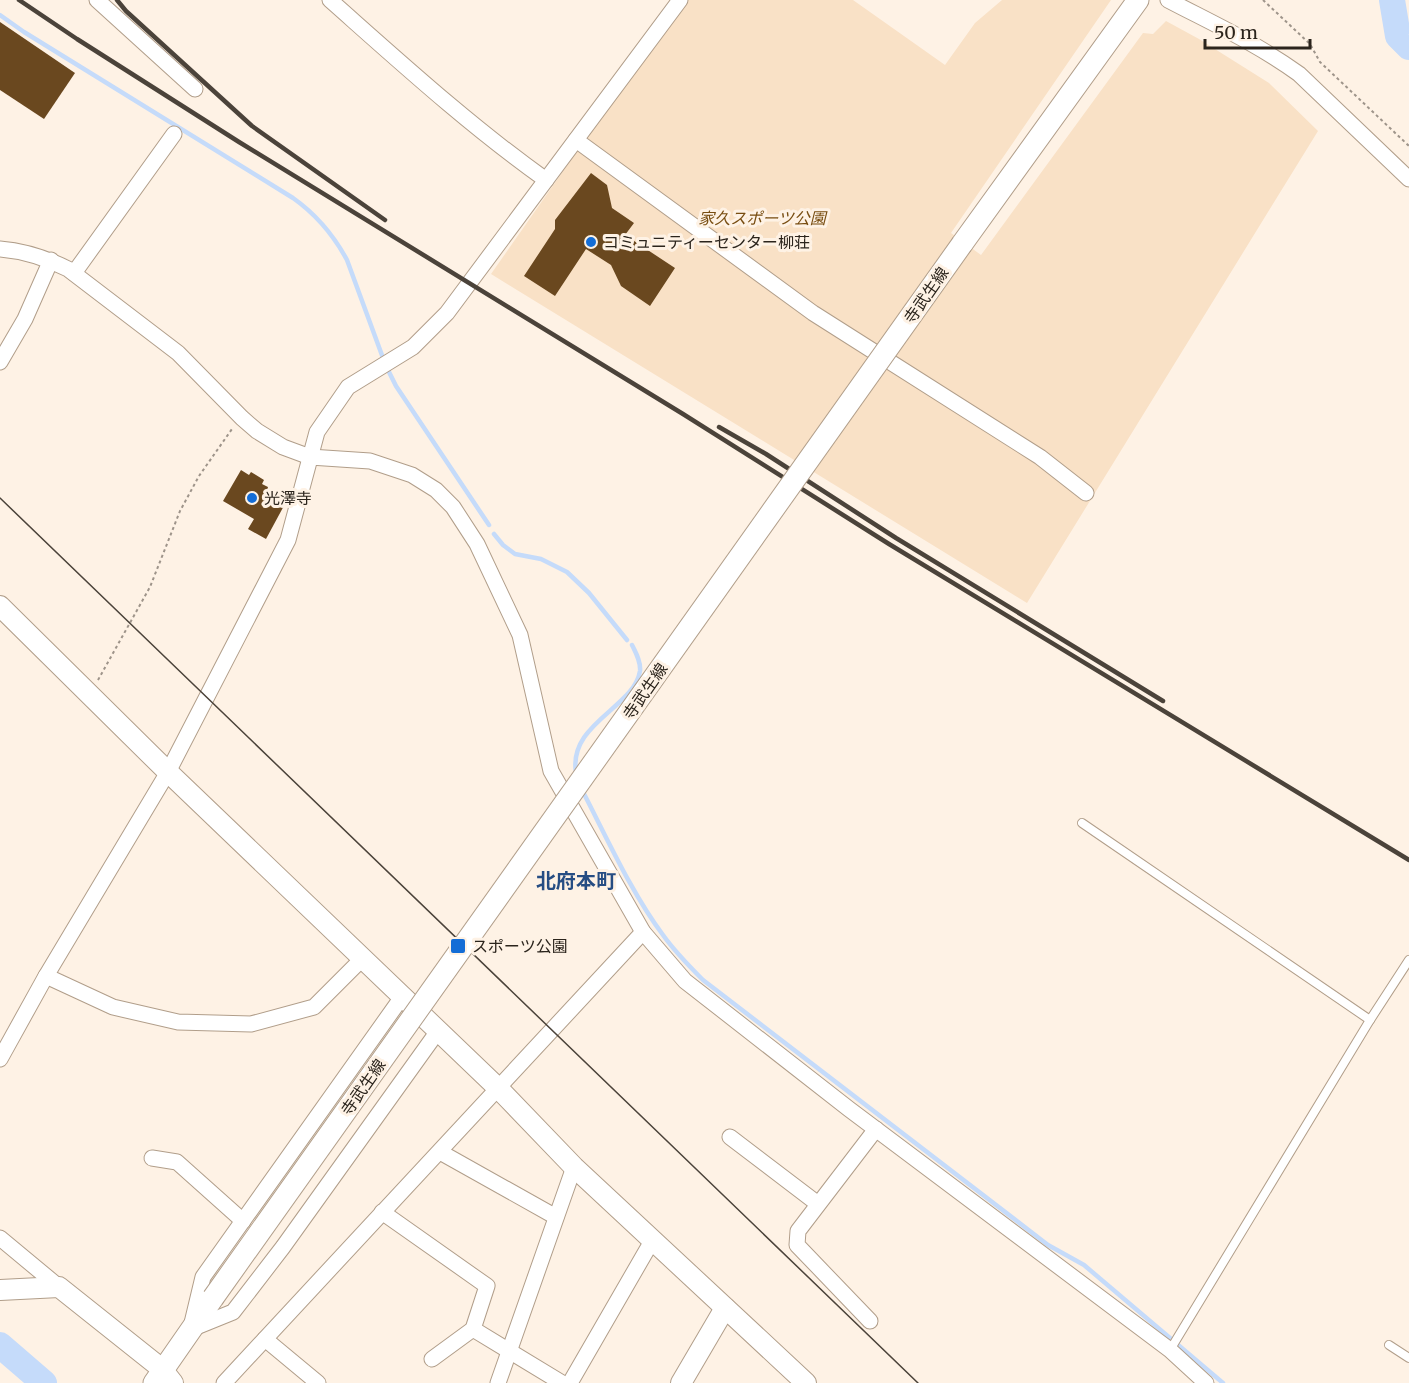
<svg xmlns="http://www.w3.org/2000/svg" width="1409" height="1383" font-family="Merriweather,'Noto Sans JP',serif">
<style>
.green{fill:#f9e1c6}
.lines{fill:none;stroke-linecap:round;stroke-linejoin:round}
.stream{stroke:#c5dbfa;stroke-width:4.5}
.river{stroke:#c5dbfa;stroke-width:26}
.building{fill:#6a481f}
.service-casing{stroke:#b19e8a;stroke-width:10}
.minor-casing{stroke:#b19e8a;stroke-width:17}
.tertiary-casing{stroke:#b19e8a;stroke-width:22}
.secondary-casing{stroke:#b19e8a;stroke-width:23}
.path{stroke:#9e948a;stroke-width:2;stroke-dasharray:3 3;stroke-linecap:butt}
.service{stroke:#fff;stroke-width:8}
.minor{stroke:#fff;stroke-width:15}
.tertiary{stroke:#fff;stroke-width:20}
.secondary{stroke:#fff;stroke-width:21}
.tram{stroke:#4b433a;stroke-width:1.5}
.rail{stroke:#4b433a;stroke-width:4.5}
.secondary-bridge-casing{stroke:#b19e8a;stroke-width:23;stroke-linecap:butt}
.secondary-bridge{stroke:#fff;stroke-width:21}
.poi-dot{fill:#146dd6;stroke:#fef2e5;stroke-width:2}
.labels{text-anchor:middle;stroke-width:6;stroke-linejoin:round;paint-order:stroke}
.park-label{font-size:16px;font-style:italic;fill:#784d11;stroke:#fef2e5}
.poi-label{font-size:16px;fill:#2b241c;stroke:#fef2e5;text-anchor:start}
.street-label{font-size:16px;fill:#2b241c;stroke:#fef2e5}
.quarter-label{font-size:20px;font-weight:bold;fill:#264d83;stroke:#fef2e5}
</style>
<rect width="100%" height="100%" fill="#fef2e5"/>
<polygon class="green" points="683,0 853,0 945,65 975,23 1002,0 1111,0 951,233 981,255 1143,33 1153,34 1166,21 1199,39 1269,83 1318,131 1027,603 491,274"/>
<g class="lines">
<g class="stream">
<path d="M0 15 24 32 293 198C317 215 333 234 347 260L383 358"/>
<polyline points="389,372 396,386 489,525"/>
<polyline points="494,534 503,545 515,554 541,559 567,572 589,593 627,640"/>
<path d="M576 773C568 723 634 708 640 671 641 662 636 653 632 645"/>
<path d="M582 790C606 836 632 894 663 935 675 952 689 966 703 980L1048 1245 1084 1265 1223 1383"/>
</g>
<g class="river">
<polyline points="1392,0 1398,36 1409,47"/>
<polyline points="0,1345 44,1383"/>
</g>
</g>
<g class="building">
<polygon points="0,22 75,73 44,119 0,90"/>
<polygon points="591,173 607,185 612,208 634,223 625,235 675,268 650,306 621,286 611,265 586,249 555,296 524,276 555,229 555,220"/>
<polygon points="241,470 249,475 251,472 264,480 262,484 268,487 267,491 286,502 266,539 248,529 254,519 223,501"/>
</g>
<g class="lines">
<defs>
<g id="service">
<polyline points="1082,823 1370,1020"/>
<polyline points="1389,1345 1409,1358"/>
<polyline points="1170,1350 1370,1020 1409,960"/>
</g>
<g id="minor">
<polyline points="97,0 195,89"/>
<path d="M330 0C400 62 470 126 546 180"/>
<path d="M1168 0C1214 24 1256 43 1299 74L1409 179"/>
<polyline points="576,140 813,313 1040,457 1086,493"/>
<path d="M0 249C25 251 46 258 68 269L178 353 242 418 257 431 283 447 310 457 370 461 412 475 436 490 453 507 477 544 520 635 551 771 643 932 685 981 849 1109 1170 1350 1206 1383"/>
<polyline points="74,273 174,134"/>
<polyline points="0,362 25,319 51,260"/>
<polyline points="46,976 113,1007 178,1022 251,1024 314,1007 362,959"/>
<polyline points="0,1059 46,976 168,772 288,540 317,432 348,387 413,347 447,313 680,0"/>
<polyline points="730,1137 818,1204"/>
<polyline points="440,1152 556,1217"/>
<polyline points="152,1158 177,1162 243,1221"/>
<polyline points="382,1212 487,1286 473,1329 432,1359"/>
<polyline points="0,1238 59,1287"/>
<polyline points="870,1321 797,1245 798,1231 876,1129"/>
<polyline points="192,1323 203,1277 402,997"/>
<polyline points="191,1329 233,1312 283,1247 438,1031"/>
<polyline points="473,1329 562,1383"/>
<polyline points="265,1339 318,1383"/>
<polyline points="224,1383 643,932"/>
<polyline points="498,1383 574,1167"/>
<polyline points="570,1383 652,1241"/>
</g>
<g id="tertiary">
<polyline points="0,606 168,772 499,1089 574,1167 806,1383"/>
<polyline points="0,1290 59,1287 162,1369 173,1383"/>
<polyline points="681,1383 725,1308"/>
</g>
<g id="secondary">
<polyline points="962,244 1138,0"/>
<polyline points="154,1383 213,1298"/>
</g>
</defs>
<use href="#service" class="service-casing"/>
<use href="#minor" class="minor-casing"/>
<use href="#tertiary" class="tertiary-casing"/>
<use href="#secondary" class="secondary-casing"/>
<g class="path">
<polyline points="1263,0 1310,44 1320,62 1409,146"/>
<polyline points="98,680 150,587 180,511 199,476 232,429"/>
</g>
<use href="#service" class="service"/>
<use href="#minor" class="minor"/>
<use href="#tertiary" class="tertiary"/>
<use href="#secondary" class="secondary"/>
<polyline class="tram" points="0,498 918,1383"/>
<g class="rail">
<polyline points="19,0 77,39 239,142 683,414 889,544 1409,860"/>
<polyline points="117,0 126,11 252,126 385,220"/>
<polyline points="719,427 766,454 896,538 1163,701"/>
</g>
<defs>
<polyline id="secondary-bridge" points="213,1298 962,244"/>
</defs>
<use href="#secondary-bridge" class="secondary-bridge-casing"/>
<use href="#secondary-bridge" class="secondary-bridge"/>
</g>
<g class="poi-dot">
<circle cx="591" cy="242" r="6"/>
<circle cx="252" cy="498" r="6"/>
<rect x="450" y="938" width="16" height="16" rx="3"/>
</g>
<g class="labels">
<g class="park-label">
<text x="762" y="224">家久スポーツ公園</text>
</g>
<g class="poi-label">
<text x="603" y="248">コミュニティーセンター柳荘</text>
<text x="264" y="504">光澤寺</text>
<text x="472" y="952">スポーツ公園</text>
</g>
<g class="street-label">
<text transform="translate(926 295) rotate(-55)" y="6">寺武生線</text>
<text transform="translate(645 691) rotate(-55)" y="6">寺武生線</text>
<text transform="translate(363 1087) rotate(-55)" y="6">寺武生線</text>
</g>
<g class="quarter-label">
<text x="576" y="888">北府本町</text>
</g>
</g>
<path d="M1205 39v9h105v-9" fill="none" stroke="#2b241c" stroke-width="3"/>
<text x="1214" y="39" font-size="18" fill="#2b241c" stroke="#fef2e5" stroke-width="4.5" paint-order="stroke">50 m</text>
</svg>
